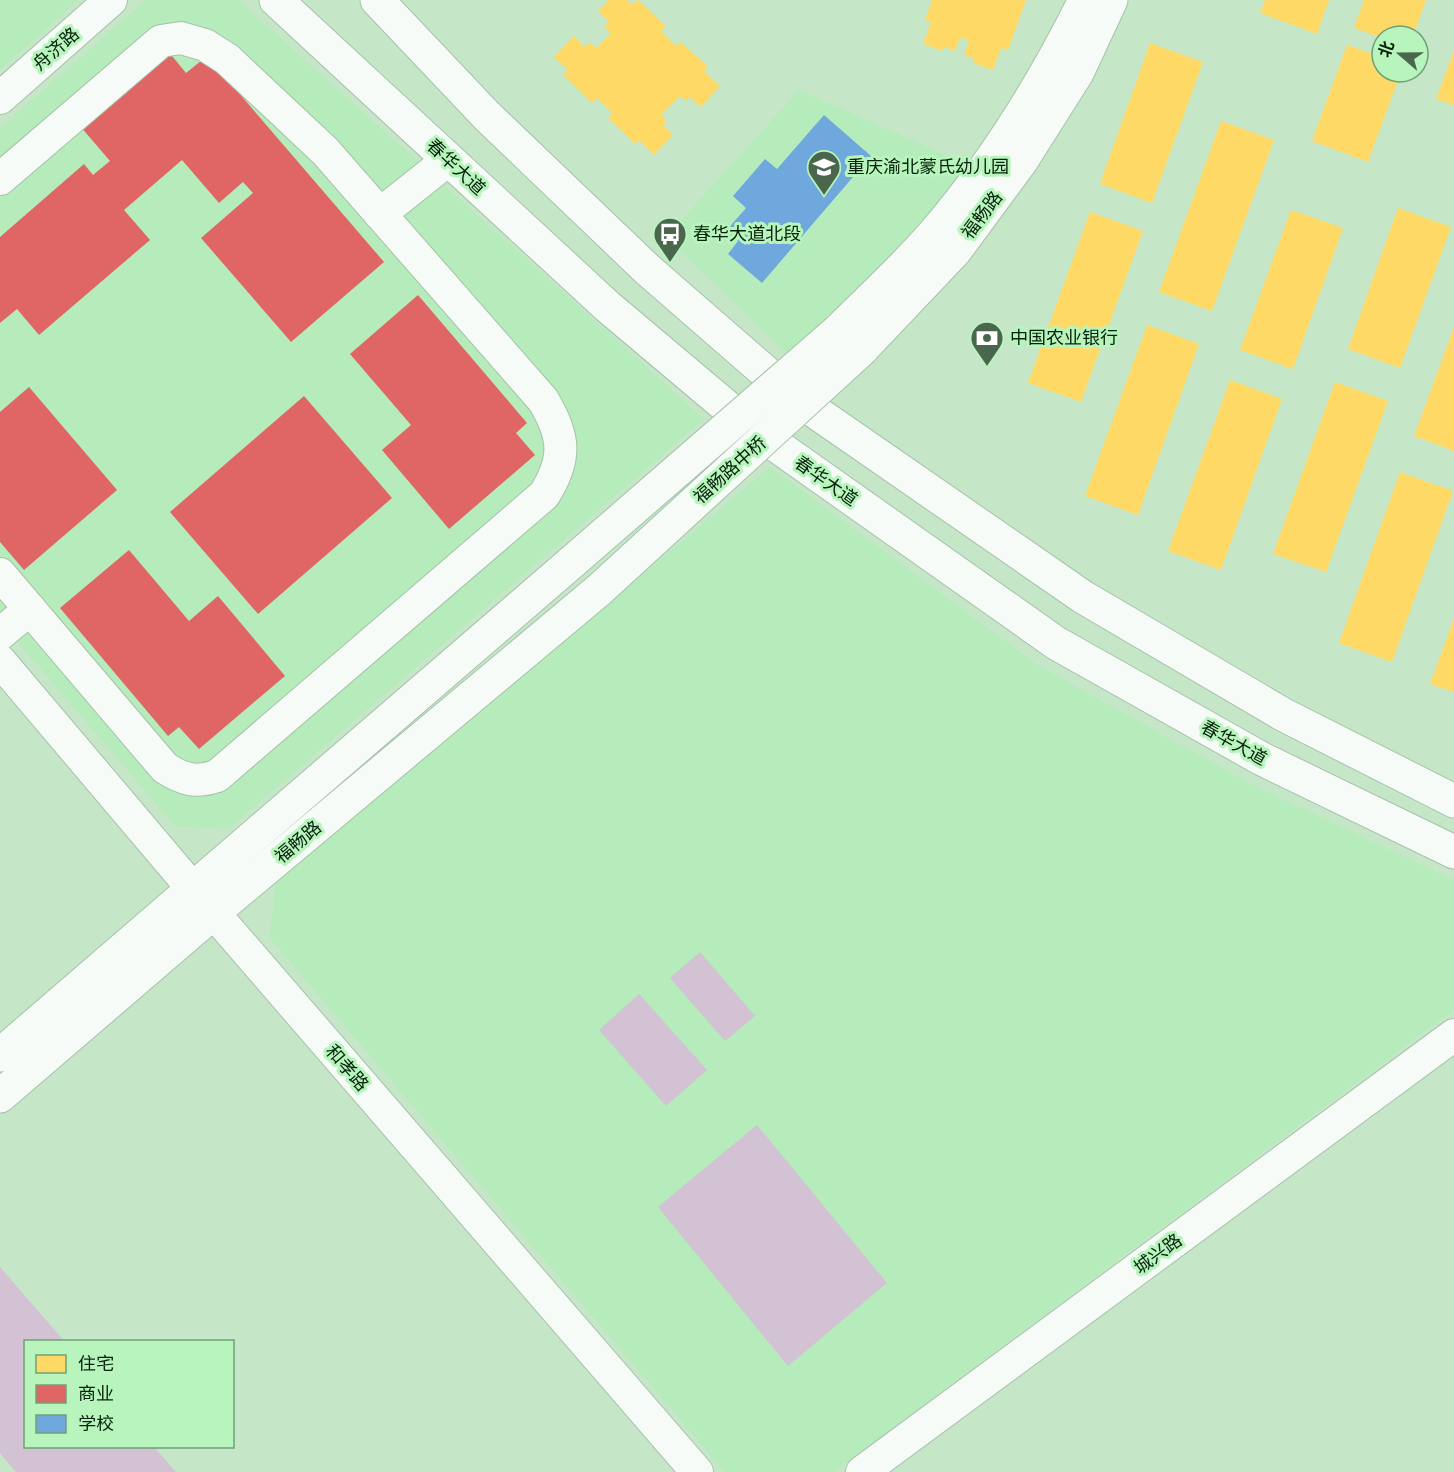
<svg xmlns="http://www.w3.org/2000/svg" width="1454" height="1472" font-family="'IBM Plex Sans','Noto Sans SC',sans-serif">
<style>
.built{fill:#b6ebbb}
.green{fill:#d3c1d4}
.homes{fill:#ffd966}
.shops{fill:#e06666}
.schools{fill:#6fa8dc}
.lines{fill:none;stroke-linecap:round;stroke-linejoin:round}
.minor-casing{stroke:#a6c2a9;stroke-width:34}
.major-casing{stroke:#a6c2a9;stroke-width:35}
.minor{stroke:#f6fbf7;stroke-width:32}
.major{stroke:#f6fbf7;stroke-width:33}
.major-bridge-casing{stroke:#a6c2a9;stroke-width:35;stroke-linecap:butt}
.major-bridge{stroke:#f6fbf7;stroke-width:33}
.labels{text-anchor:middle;stroke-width:6;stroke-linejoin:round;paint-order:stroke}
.street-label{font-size:18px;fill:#07200b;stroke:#b7f5bd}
.poi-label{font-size:18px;fill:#07200b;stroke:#b7f5bd;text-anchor:start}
</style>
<rect width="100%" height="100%" fill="#c5e7c8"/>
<g class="built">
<polygon points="0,0 78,0 0,70"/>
<polygon points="146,0 238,0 704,419 228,829 175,826 0,621 0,128"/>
<polygon points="799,90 968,165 920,226 833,314 787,354 666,237"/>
<polygon points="770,467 1039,666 1249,783 1454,880 1454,1010 833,1472 725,1472 269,937 276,883"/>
</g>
<g class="green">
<polygon points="700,952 755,1016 725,1041 670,978"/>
<polygon points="639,994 707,1070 666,1106 599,1030"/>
<polygon points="757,1125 887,1283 788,1366 658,1207"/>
<polygon points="0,1267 64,1341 26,1342 26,1446 154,1447 176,1472 16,1472 0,1453"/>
</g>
<g class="homes">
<polygon points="609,0 627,0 631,4 638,0 666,26 661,31 676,46 681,42 708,67 704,71 720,86 701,107 690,97 686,101 680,96 661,115 667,121 663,125 673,135 654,155 639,140 635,144 608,118 613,113 597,98 592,103 563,75 568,70 554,57 574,36 585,47 590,42 596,48 611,33 604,26 609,22 598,11"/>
<polygon points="932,0 1026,0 1008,50 1001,48 993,70 973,63 975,59 964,55 969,41 960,37 955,51 944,47 942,51 923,44 931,22 925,20"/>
<polygon points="1265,0 1329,0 1317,34 1260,13"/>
<polygon points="1364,0 1426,0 1413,36 1382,36 1382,38 1354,28"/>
<polygon points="1150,43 1203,62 1152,203 1100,184"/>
<polygon points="1347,45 1382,57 1382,72 1401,72 1368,162 1312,141"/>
<polygon points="1454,50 1454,105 1436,99"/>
<polygon points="1221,121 1274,140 1212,311 1159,292"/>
<polygon points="1398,208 1451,227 1400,368 1348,349"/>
<polygon points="1291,210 1343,228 1293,369 1240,350"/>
<polygon points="1090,212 1143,231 1081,402 1028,383"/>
<polygon points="1147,325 1199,344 1138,515 1085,496"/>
<polygon points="1454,327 1454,451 1414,436"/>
<polygon points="1230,380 1282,399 1221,570 1168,551"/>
<polygon points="1335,382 1388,401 1326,572 1273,554"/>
<polygon points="1400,472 1453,491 1392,662 1339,643"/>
<polygon points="1454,618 1454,692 1430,684"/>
</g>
<g class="shops">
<polygon points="168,51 186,73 207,56 384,262 291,342 201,238 253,193 243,182 219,203 182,160 124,210 150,240 39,335 17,309 0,323 0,237 84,164 93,175 110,161 80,126"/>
<polygon points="418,295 527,423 516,433 535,455 449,529 382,450 411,425 350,354"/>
<polygon points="29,387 117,490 24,570 0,542 0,412"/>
<polygon points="304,396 392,498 258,614 170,512"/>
<polygon points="129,550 189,621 218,596 285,676 199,749 179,727 168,736 60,608"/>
</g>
<polygon class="schools" points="824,115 871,156 762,283 728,254 738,241 726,231 746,208 733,196 765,159 777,169"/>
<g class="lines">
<defs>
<g id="minor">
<polyline points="0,98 111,0"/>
<path d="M0 179 161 41 181 38 205 45 227 59 325 151 543 400C565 436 567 459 544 495L217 776C196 783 184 780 165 768L0 574"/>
<polyline points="380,214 448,160"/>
<polyline points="0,634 30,609"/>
<polyline points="0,661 193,889 697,1472"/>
<polyline points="862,1472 1454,1035"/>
</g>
<g id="major">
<polyline points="276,0 607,306 753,429 1056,643 1262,759 1454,852"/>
<polyline points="377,0 487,116 648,270 794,397 1083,597 1284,715 1454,801"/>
<path d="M838 331C869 300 902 270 931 237 993 165 1043 85 1085 0"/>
<polyline points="862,349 955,251 1022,160 1077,73 1111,0"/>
<polyline points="0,1055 572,562"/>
<polyline points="0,1096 213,913 599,590"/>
</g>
</defs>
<use href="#minor" class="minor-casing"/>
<use href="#major" class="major-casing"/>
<use href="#minor" class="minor"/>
<use href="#major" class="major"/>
<defs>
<g id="major-bridge">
<polyline points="572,562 838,331"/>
<polyline points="599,590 862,349"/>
</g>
</defs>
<use href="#major-bridge" class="major-bridge-casing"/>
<use href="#major-bridge" class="major-bridge"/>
</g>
<defs>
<symbol id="school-pin" viewBox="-11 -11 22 30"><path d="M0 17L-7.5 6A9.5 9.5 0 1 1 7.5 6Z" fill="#4a664d" stroke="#b7f5bd"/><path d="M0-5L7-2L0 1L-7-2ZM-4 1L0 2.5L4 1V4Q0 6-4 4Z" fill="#fff"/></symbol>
<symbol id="bus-pin" viewBox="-11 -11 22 30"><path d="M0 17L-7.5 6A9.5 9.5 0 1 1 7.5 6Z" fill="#4a664d" stroke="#b7f5bd"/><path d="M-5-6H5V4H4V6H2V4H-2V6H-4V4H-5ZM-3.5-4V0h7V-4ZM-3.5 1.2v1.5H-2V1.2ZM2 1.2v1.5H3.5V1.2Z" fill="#fff"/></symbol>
<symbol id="bank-pin" viewBox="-11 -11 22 30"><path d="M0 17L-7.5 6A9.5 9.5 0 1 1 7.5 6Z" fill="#4a664d" stroke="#b7f5bd"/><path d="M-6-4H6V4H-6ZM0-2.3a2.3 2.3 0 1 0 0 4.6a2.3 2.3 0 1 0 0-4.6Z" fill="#fff"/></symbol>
</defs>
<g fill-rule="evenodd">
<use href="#school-pin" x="805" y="148" width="38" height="52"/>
<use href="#bus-pin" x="651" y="215" width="38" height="52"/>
<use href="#bank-pin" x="968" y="319" width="38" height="52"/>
</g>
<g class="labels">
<g class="street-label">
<text transform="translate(56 49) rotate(-41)" y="6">舟济路</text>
<text transform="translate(456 167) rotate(43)" y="6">春华大道</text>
<text transform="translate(982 215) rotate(-53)" y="6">福畅路</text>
<text transform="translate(730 470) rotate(-42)" y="6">福畅路中桥</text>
<text transform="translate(826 481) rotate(35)" y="6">春华大道</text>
<text transform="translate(1234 743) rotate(29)" y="6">春华大道</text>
<text transform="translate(298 842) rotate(-40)" y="6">福畅路</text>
<text transform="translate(347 1068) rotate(49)" y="6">和孝路</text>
<text transform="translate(1158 1254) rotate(-36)" y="6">城兴路</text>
</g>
<g class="poi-label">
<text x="847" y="173">重庆渝北蒙氏幼儿园</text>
<text x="693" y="240">春华大道北段</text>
<text x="1010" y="344">中国农业银行</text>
</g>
</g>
<rect x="24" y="1340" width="210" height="108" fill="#b7f5bd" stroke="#71a076" stroke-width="1.5"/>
<rect x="36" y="1355" width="30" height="18" fill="#ffd966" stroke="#71a076" stroke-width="1.5"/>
<text x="78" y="1370" font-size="18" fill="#07200b">住宅</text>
<rect x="36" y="1385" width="30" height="18" fill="#e06666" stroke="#71a076" stroke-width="1.5"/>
<text x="78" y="1400" font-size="18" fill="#07200b">商业</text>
<rect x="36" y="1415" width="30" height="18" fill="#6fa8dc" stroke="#71a076" stroke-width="1.5"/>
<text x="78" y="1430" font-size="18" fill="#07200b">学校</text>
<g transform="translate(1400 54) rotate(290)"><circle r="28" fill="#b7f5bd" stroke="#71a076" stroke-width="1.5"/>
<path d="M0-4.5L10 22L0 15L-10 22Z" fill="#4a664d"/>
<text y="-9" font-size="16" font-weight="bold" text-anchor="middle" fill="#07200b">北</text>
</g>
</svg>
